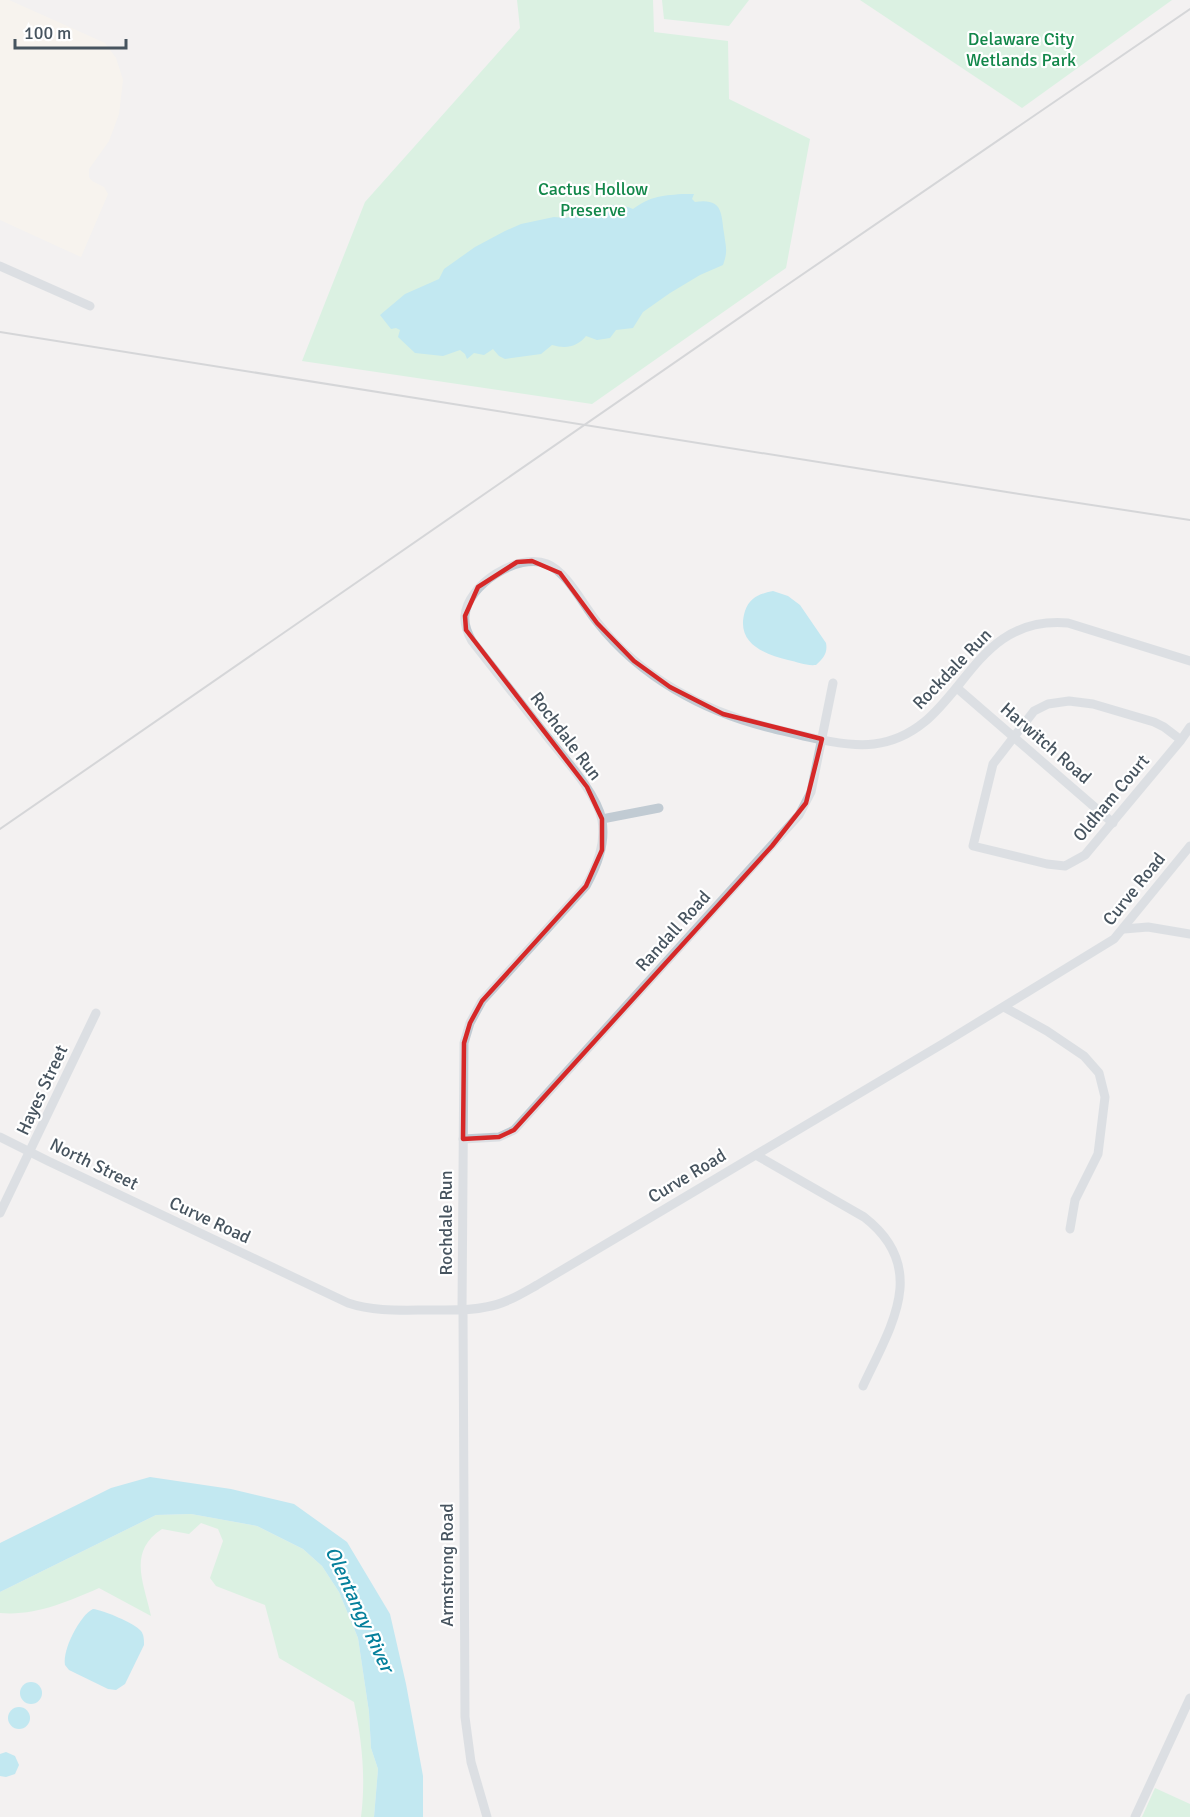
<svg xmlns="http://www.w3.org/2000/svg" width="1190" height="1817" font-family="Signika,sans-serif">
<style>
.commercial{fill:#fdf7eb}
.green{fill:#bef2d1}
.water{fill:#88ddf1}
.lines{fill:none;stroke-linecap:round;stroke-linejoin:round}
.minor{stroke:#c1cbd3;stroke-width:9}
.rail{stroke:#b2b6bb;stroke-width:2}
.marked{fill:none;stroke:#d62828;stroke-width:4.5;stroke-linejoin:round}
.labels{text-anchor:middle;stroke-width:4.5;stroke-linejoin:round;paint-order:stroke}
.park-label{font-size:18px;fill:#12874a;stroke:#fff}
.street-label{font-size:18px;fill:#47545f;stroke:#fff}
.water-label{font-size:20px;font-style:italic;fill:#06809c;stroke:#fff}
</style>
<rect width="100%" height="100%" fill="#f3f1f1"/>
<polygon class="commercial" points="0,0 9,0 105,43 116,58 123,80 119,114 109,141 89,169 89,177 92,181 104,187 108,194 81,257 0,220"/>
<g class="green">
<polygon points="517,0 653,0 654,32 728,41 729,99 810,139 786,268 592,404 302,361 365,202 520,28"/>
<polygon points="662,0 749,0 729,26 664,19"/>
<polygon points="860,0 1172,0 1022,108"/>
<path d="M191 1514 257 1526 303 1549 322 1566 339 1592 358 1638 369 1712 371 1748 378 1769 374 1817H361C366 1778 362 1741 354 1702L279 1658 265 1605 216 1586 210 1578 223 1541 218 1529 201 1523 189 1534 162 1529C127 1552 144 1583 151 1616L99 1588C67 1602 35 1616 0 1613V1592L156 1515Z"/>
<polygon points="1155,1788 1190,1804 1190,1817 1142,1817"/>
</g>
<g class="water">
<path d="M682 194H694L692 199 695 202C723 198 721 213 724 233 726 248 728 251 723 265L700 275 670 293 643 312 633 328 616 330 610 338 597 340 586 336C577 347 566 349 552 345L541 354 505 359 499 356 493 349 484 355 474 353 467 359 465 354 460 350 443 356 415 353 398 337 400 330 396 328 391 329 380 315 405 294 439 279 444 269 475 247 505 231 521 224 554 217 566 218 590 208 597 210C607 204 621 204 633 209 651 196 660 196 682 194Z"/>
<path d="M773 591 788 596 800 605 826 643C828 653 823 659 816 665 806 666 798 662 788 660 764 654 735 643 745 611 750 597 759 594 773 591Z"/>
<polygon points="150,1477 231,1489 294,1504 347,1542 390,1614 406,1684 423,1776 423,1817 374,1817 378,1769 371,1748 369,1712 358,1638 339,1592 322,1566 303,1549 257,1526 191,1514 156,1515 0,1592 0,1543 111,1488"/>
<path d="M93 1609C103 1610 134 1623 141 1631 144 1635 144 1640 144 1645L125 1684 116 1690 108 1689 69 1670 65 1665C62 1650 80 1615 93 1609Z"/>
<circle cx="31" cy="1693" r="11"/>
<circle cx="19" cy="1718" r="11"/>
<polygon points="6,1752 15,1756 19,1765 15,1774 6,1777 0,1776 0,1754"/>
</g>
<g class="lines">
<g class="minor">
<polyline points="0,266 90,306"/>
<polyline points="957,688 1113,823"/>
<polyline points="1181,740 1164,727 1154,722 1093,704 1069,701 1048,704 1034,711 993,764 973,846 1047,864 1065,866 1085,855 1181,740 1190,727"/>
<polyline points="602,819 659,808"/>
<polyline points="1124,929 1148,927 1190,934"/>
<polyline points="1004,1007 1047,1031 1084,1056 1099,1073 1105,1097 1098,1154 1075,1200 1070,1229"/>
<path d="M0 1137 48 1161 348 1303C375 1312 402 1310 431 1310 449 1310 468 1311 486 1307 505 1304 521 1294 537 1285L944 1043 1114 939 1190 846"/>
<polyline points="463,1139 499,1137 514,1130 799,815 811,792 833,683"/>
<path d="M756 1155 864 1217C930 1268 891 1326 863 1386"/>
<polyline points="0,1213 96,1013"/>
<path d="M462 1310 464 1043 470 1023 482 1001 586 886C597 866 606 844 602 820 597 794 566 760 549 739 524 707 498 674 472 641 468 634 464 625 465 616 467 585 518 552 547 564 567 572 583 605 597 622 640 677 704 712 771 728 800 735 846 748 874 744 964 733 964 614 1068 623L1190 661"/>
<polyline points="463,1310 465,1717 471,1762 487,1817"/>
<polyline points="1135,1817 1190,1698"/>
</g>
<g class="rail">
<polyline points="0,332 1013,493 1190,520"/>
<polyline points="0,829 768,298 1190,9"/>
</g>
</g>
<path d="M0 0H1190V1817H0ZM532 561 560 573 597 623 634 661 670 687 723 714 822 739 806 803 772 846 514 1130 499 1137 463 1139 464 1043 470 1023 482 1001 586 886 602 850V819L587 787 466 630 465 616 478 587 517 562Z" fill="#f3f1f1" fill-opacity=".55" fill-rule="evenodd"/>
<path class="marked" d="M532 561 560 573 597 623 634 661 670 687 723 714 822 739 806 803 772 846 514 1130 499 1137 463 1139 464 1043 470 1023 482 1001 586 886 602 850V819L587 787 466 630 465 616 478 587 517 562Z"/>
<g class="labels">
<g class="park-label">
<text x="1021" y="45">Delaware City<tspan x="1021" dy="21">Wetlands Park</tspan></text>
<text x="593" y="195">Cactus Hollow<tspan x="593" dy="21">Preserve</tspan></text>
</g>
<g class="street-label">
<text transform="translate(952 669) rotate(-46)" y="6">Rockdale Run</text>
<text transform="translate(566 736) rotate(53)" y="6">Rochdale Run</text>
<text transform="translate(1046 743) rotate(41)" y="6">Harwitch Road</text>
<text transform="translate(1111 798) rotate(-50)" y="6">Oldham Court</text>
<text transform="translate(1134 889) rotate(-51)" y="6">Curve Road</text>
<text transform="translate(673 931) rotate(-48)" y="6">Randall Road</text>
<text transform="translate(42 1090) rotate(-65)" y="6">Hayes Street</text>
<text transform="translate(94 1164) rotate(26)" y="6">North Street</text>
<text transform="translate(687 1176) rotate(-31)" y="6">Curve Road</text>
<text transform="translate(210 1220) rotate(25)" y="6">Curve Road</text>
<text transform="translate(446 1223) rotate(-90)" y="6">Rochdale Run</text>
<text transform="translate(447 1565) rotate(-90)" y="6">Armstrong Road</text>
</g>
<g class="water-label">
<text transform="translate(360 1609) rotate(65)" y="7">Olentangy River</text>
</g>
</g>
<path d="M15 39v9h111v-9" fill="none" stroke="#47545f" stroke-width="3"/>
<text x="24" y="39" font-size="18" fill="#47545f" stroke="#ffffff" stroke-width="4.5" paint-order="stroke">100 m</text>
</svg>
